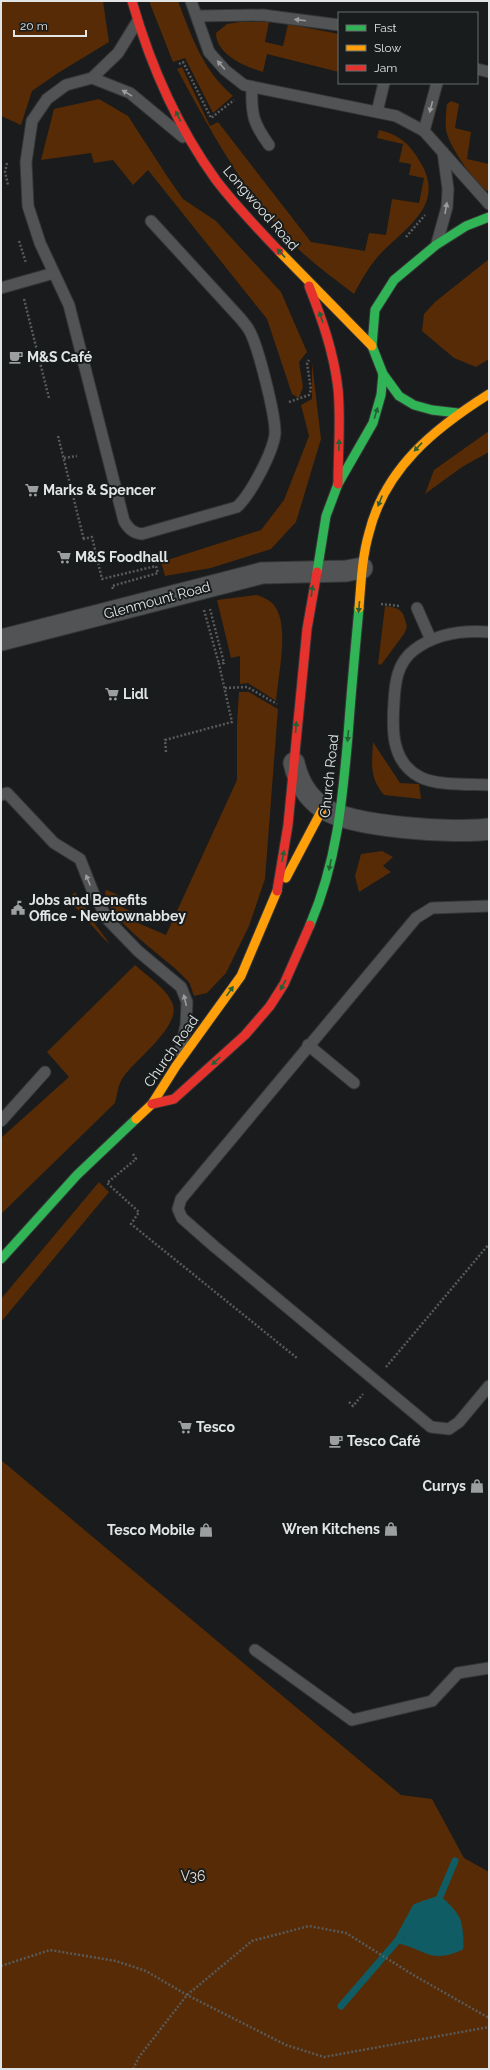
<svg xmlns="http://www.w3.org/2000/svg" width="490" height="2070" font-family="Raleway,sans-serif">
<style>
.green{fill:#562b05}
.water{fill:#105c64}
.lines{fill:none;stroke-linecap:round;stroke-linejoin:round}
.stream{stroke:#105c64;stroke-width:7}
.lane-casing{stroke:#343637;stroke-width:13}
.street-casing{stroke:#343637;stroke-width:23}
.fast-casing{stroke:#343637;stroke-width:11}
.slow-casing{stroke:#343637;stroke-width:11}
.jam-casing{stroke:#343637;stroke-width:11}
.path{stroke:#595a5a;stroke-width:2.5;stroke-dasharray:2 2;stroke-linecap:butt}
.lane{stroke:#515354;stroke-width:11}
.street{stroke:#515354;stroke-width:21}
.fast{stroke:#30b455;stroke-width:9}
.slow{stroke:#ff9f0a;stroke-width:9}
.jam{stroke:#e5322d;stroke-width:9}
.oneway{fill:#9a9c9d}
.oneway2{fill:#236036}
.labels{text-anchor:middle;stroke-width:4;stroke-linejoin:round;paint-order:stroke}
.street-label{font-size:14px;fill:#e2e5e6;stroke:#181c1d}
.poi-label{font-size:14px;font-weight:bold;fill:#e2e5e6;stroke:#181c1d;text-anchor:start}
.park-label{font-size:14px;fill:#f5dfd1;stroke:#181c1d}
</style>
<rect width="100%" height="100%" fill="#191b1c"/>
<g class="green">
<polygon points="1,1 103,1 109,42 58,73 32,91 21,125 1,116"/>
<path d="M149 1H178C192 38 203 70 233 96L213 113 185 58 173 62Z"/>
<path d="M240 22H269L265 42 283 46 288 24 339 34V72L267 54 263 72C246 67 216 55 216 33L227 24Z"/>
<path d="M182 67 210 126 218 122 311 242 365 251 369 233 386 235 392 199 419 203 424 178 409 175 411 164 399 162 403 144 377 138 379 130C398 134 409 143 419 160 446 202 411 224 383 251 371 263 362 279 354 294 331 276 306 259 287 237 241 188 209 128 177 69Z"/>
<polygon points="99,99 128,116 169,179 183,199 216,221 281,292 307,352 299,362 303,387 299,398 292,394 267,319 148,170 133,185 113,160 94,163 91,153 41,160 54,109"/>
<path d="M451 101 459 104 455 128 471 132 467 159 489 164V192C477 187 447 144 446 129 445 121 446 112 447 104Z"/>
<polygon points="489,259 489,359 476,367 454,358 422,331 424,314 435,302"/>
<polygon points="312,363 321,439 296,522 271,549 211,568 165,576 161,562 261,530 284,500 309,436 301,405 312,399"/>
<polygon points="489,431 489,452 462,467 425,494 434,470"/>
<path d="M256 595C264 597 272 601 276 608 289 630 278 676 276 701L248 683 240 684V656L231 658 217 600Z"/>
<path d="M385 606C402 608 403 611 407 627L404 634 381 665 378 664Z"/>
<path d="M239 692H249L278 709 265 879 249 926 226 973 207 993 194 996C192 991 191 984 187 980 168 958 105 920 105 891L107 890 122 897 118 905 134 913 131 920 166 935 237 780V723Z"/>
<path d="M373 742 400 783 419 784 421 799 384 795C369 777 372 764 373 742Z"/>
<polygon points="382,851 393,857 383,866 391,872 359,892 355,876 361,854"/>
<polygon points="75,892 95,924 110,944 104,939 68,899"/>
<path d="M135 965C147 976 168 989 173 1005 180 1028 133 1061 122 1079 118 1086 117 1095 115 1103L1 1214V1138L69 1077 47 1052Z"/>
<polygon points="99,1182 109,1192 1,1322 1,1299"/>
<polygon points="1,1460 401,1795 432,1799 464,1858 489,1872 489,2069 1,2069"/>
</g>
<path class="water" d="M439 1899C454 1912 463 1928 456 1949 437 1958 416 1950 402 1935L416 1907Z"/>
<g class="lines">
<g class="stream">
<path d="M398 1940C427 1945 428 1961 460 1947 460 1921 458 1916 439 1899"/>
<polyline points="341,2006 398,1940 416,1907 439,1899 455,1861"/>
</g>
<defs>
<g id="lane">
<polyline points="191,1 209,52 225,70 244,85 396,116 424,131 489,204"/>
<polyline points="197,16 263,15 339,25"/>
<path d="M137 22 118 53 92 78 66 85 47 99 32 121 26 162 28 206 40 243 69 305 124 521C129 529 133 533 142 534L237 507C251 494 273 452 275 434 276 417 258 345 249 330 247 326 243 322 240 318L151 221"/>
<polyline points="477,69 489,72"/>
<polyline points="92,78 130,93 183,137"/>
<path d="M252 87C251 114 253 123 269 145"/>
<polyline points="377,112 384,83"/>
<polyline points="424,131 437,83"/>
<polyline points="437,243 447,207 448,189 443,152"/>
<polyline points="1,288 54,273"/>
<polyline points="417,608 431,640"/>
<path d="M489 632C463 630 435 634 414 650 397 663 395 683 394 702 392 729 391 762 420 777 437 786 470 784 489 785"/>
<polyline points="1,795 7,793 54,843 80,859 93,892 108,920 138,951 181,987 187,1002 186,1025 180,1052"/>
<polyline points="489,906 432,908 416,918 181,1199 178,1209 182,1218 215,1247 431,1427 449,1429 459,1422 489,1386"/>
<polyline points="308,1045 354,1083"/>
<polyline points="1,1121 45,1072"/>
<polyline points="255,1650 352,1720 432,1701 458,1673 489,1668"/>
</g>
<g id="street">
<polyline points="1,640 262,573 346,571 362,568"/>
<path d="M294 763C298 781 307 797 323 808 351 827 455 834 489 829"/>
</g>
<g id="fast">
<polyline points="458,413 432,410 414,405 399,396 383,374 372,346 375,310 394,280 436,245 466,226 489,217"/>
<polyline points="317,572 326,516 338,484 373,423 381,395 383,374"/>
<path d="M310 925C337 861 342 804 348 736 351 693 355 651 359 608"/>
<polyline points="1,1259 77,1175 136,1119"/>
</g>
<g id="slow">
<polyline points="279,251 372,346"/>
<path d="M359 608C361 583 362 557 369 533 385 468 435 428 489 394"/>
<polyline points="286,878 323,808"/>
<polyline points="136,1119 152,1104 176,1066 241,976 277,891"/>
</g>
<g id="jam">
<path d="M132 1C150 64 177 126 216 180 235 205 257 228 279 251"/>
<path d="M309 286C322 319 334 353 338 389 341 420 338 452 338 484"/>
<polyline points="277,891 288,825 307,629 317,572"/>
<polyline points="152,1104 174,1099 245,1035 270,1006 284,984 310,925"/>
</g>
</defs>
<use href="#lane" class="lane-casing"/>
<use href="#street" class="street-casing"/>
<use href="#fast" class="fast-casing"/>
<use href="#slow" class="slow-casing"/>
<use href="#jam" class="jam-casing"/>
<g class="path">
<polyline points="179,64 183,62 211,118 234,100"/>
<polyline points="7,163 5,172 8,185"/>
<polyline points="406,237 425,215"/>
<polyline points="19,241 26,263"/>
<polyline points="24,299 49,398"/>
<polyline points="289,402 309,395 311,390 307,363 309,360"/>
<polyline points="58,436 84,540"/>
<polyline points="64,458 77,456"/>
<polyline points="83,539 92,537 102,579 156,566 158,573 112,586 113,589"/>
<polyline points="381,604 400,606"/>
<polyline points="204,610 219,664"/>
<polyline points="225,688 247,687 277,704"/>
<polyline points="166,752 165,740 232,722 219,664 224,663 210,609"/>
<polyline points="133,1154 136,1159 107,1183 139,1212 131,1224 297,1358"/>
<polyline points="386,1367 489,1244"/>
<polyline points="349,1402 353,1406 363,1394"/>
<polyline points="1,1966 50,1950 116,1961 146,1971 187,1995 286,2045 324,2057 489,2027"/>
<polyline points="133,2069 139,2057 187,1995 252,1941 309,1926 346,1933 415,1976 489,2018"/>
</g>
<use href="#lane" class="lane"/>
<use href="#street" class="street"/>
<use href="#fast" class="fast"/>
<use href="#slow" class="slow"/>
<use href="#jam" class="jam"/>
</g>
<defs><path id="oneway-solid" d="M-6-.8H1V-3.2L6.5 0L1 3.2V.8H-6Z"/></defs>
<g class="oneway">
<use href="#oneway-solid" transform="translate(300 20) rotate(-173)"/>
<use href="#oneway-solid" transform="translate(221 65) rotate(-131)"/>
<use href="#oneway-solid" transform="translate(127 93) rotate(-149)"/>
<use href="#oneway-solid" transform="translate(431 107) rotate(105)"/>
<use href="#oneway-solid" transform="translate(446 208) rotate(-80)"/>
<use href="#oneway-solid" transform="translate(88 880) rotate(-112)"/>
<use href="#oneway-solid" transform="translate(185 1000) rotate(-103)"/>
</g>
<g class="oneway2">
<use href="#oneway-solid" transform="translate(178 116) rotate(-116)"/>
<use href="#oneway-solid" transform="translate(281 253) rotate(-133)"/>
<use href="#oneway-solid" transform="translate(321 317) rotate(-109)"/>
<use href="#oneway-solid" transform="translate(376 413) rotate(-73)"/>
<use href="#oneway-solid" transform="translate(339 445) rotate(-89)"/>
<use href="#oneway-solid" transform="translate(418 447) rotate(133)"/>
<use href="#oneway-solid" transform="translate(380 501) rotate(112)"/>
<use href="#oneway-solid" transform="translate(312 591) rotate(-82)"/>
<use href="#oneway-solid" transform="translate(359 607) rotate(95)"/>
<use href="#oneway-solid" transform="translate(296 727) rotate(-86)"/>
<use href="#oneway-solid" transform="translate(348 736) rotate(95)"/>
<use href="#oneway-solid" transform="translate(283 856) rotate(-80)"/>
<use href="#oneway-solid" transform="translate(330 865) rotate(102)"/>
<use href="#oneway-solid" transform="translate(283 985) rotate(119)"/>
<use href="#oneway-solid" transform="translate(230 991) rotate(-54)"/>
<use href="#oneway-solid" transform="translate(216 1061) rotate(138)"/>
</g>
<defs>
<symbol id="cafe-bare" viewBox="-9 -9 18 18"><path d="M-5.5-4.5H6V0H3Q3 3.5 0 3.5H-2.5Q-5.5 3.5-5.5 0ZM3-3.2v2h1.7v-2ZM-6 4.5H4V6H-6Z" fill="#9c9e9f" stroke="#181c1d" stroke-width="2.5" paint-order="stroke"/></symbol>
<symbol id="supermarket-bare" viewBox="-9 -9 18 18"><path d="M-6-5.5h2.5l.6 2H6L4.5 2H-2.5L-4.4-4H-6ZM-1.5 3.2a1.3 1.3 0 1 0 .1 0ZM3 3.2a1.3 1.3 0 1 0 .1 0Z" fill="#9c9e9f" stroke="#181c1d" stroke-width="2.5" paint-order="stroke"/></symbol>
<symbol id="civic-bare" viewBox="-9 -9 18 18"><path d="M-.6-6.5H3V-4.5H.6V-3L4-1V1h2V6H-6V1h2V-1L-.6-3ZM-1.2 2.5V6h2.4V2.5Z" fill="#9c9e9f" stroke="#181c1d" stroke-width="2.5" paint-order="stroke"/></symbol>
<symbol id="shop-bare" viewBox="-9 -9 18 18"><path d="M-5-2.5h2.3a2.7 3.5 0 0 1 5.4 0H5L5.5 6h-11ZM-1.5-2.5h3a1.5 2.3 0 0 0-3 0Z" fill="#9c9e9f" stroke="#181c1d" stroke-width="2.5" paint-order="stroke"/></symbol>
</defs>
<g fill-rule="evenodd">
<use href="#cafe-bare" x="6" y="347" width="20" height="20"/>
<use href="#supermarket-bare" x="22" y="480" width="20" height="20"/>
<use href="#supermarket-bare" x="54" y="547" width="20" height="20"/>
<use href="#supermarket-bare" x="102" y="684" width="20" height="20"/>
<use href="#civic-bare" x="8" y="898" width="20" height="20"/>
<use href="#supermarket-bare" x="175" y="1417" width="20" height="20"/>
<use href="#cafe-bare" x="326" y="1431" width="20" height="20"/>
<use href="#shop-bare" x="467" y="1476" width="20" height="20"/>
<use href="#shop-bare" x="381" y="1519" width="20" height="20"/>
<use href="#shop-bare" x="196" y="1520" width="20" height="20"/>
</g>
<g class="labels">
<g class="street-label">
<text transform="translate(261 208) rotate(49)" y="5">Longwood Road</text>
<text transform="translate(157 600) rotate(-15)" y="5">Glenmount Road</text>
<text transform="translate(329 776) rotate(-84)" y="5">Church Road</text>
<text transform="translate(171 1051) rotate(-55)" y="5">Church Road</text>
</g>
<g class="poi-label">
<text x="27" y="362">M&amp;S Café</text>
<text x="43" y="495">Marks &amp; Spencer</text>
<text x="75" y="562">M&amp;S Foodhall</text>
<text x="123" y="699">Lidl</text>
<text x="29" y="905">Jobs and Benefits<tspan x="29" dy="16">Office - Newtownabbey</tspan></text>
<text x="196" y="1432">Tesco</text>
<text x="347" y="1446">Tesco Café</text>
<text x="466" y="1491" text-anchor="end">Currys</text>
<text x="380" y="1534" text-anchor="end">Wren Kitchens</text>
<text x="195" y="1535" text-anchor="end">Tesco Mobile</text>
</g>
<g class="park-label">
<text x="193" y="1881">V36</text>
</g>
</g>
<rect width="490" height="2070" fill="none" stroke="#e2e5e6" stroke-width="4"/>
<rect x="338" y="12" width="140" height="72" fill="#181c1d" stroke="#696c6d"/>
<rect x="346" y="25" width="20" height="6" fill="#30b455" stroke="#696c6d"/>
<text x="374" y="32" font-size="12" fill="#e2e5e6">Fast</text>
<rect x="346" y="45" width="20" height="6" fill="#ff9f0a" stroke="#696c6d"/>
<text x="374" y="52" font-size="12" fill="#e2e5e6">Slow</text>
<rect x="346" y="65" width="20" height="6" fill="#e5322d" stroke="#696c6d"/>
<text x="374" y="72" font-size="12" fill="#e2e5e6">Jam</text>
<path d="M14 30v6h72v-6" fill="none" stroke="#e2e5e6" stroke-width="2"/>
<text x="20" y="30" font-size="12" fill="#e2e5e6" stroke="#181c1d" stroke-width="3" paint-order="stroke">20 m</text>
</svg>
